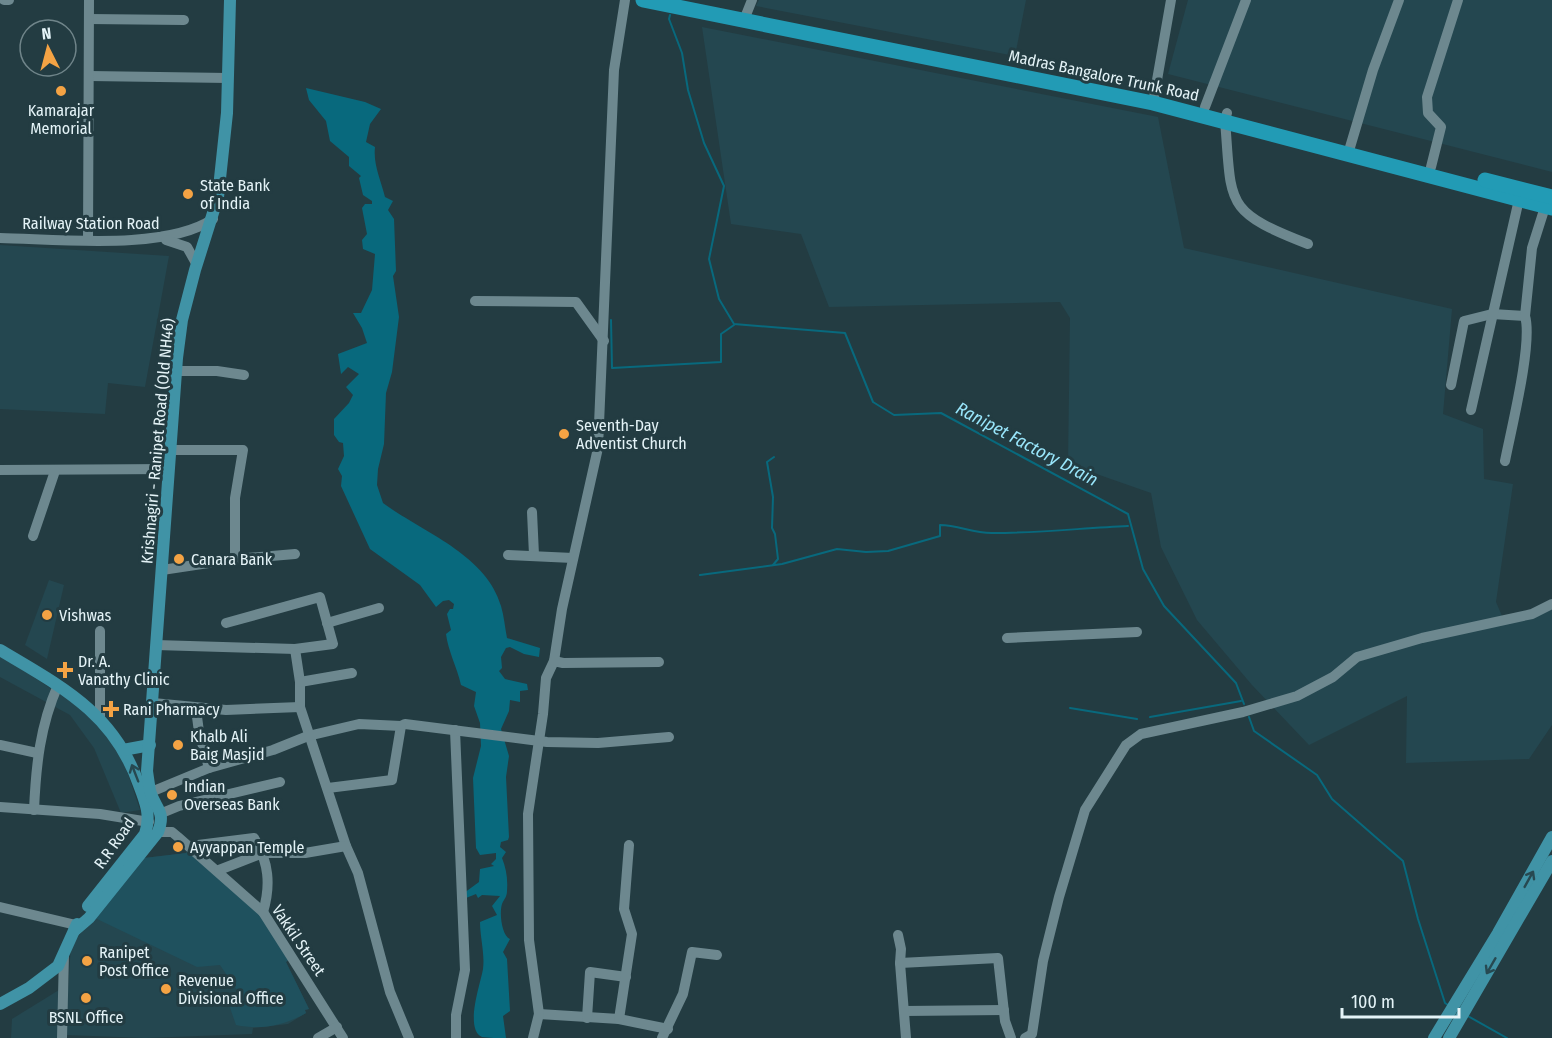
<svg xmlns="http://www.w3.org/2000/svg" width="1552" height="1038" font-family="'Fira Sans Condensed',sans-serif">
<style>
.built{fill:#244750}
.green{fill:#1f515e}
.water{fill:#08697d}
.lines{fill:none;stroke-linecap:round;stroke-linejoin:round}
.stream{stroke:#08697d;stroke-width:2}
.minor{stroke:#6d888f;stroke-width:10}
.major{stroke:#4093a6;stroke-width:12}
.highway{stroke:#229bb5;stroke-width:15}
.oneway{stroke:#274951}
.poi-dot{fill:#f4a344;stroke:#233c42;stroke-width:2}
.labels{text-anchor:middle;stroke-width:6;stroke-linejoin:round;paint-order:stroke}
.street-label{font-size:16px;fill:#e4f3f7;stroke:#233c42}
.poi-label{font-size:16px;fill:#e4f3f7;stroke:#233c42;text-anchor:start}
.water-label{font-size:18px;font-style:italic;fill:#99e6fb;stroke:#233c42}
</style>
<rect width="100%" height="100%" fill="#233c42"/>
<g class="built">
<polygon points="759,0 1026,0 1015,56 756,6"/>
<polygon points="1188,0 1552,0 1552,172 1168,74"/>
<polygon points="702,27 1158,117 1184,248 1452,309 1443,414 1483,429 1484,479 1513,484 1496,602 1505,623 1552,607 1552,725 1529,759 1406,763 1407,696 1309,745 1252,685 1197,620 1161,547 1151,493 1068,464 1070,318 1060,302 829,307 801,234 731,224"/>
<polygon points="0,245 169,256 145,387 108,383 105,414 0,409"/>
<polygon points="49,580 64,585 47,659 25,645"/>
<polygon points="0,655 88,713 120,750 140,810 121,813 94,748 70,715 0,677"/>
<polygon points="191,848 290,959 286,962 309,1009 305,1010 306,1013 288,1024 253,1028 252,1034 145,1038 65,1035 71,945 144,858 186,853"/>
<polygon points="59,990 60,1038 11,1038 12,1019"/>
</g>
<path class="green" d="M191 848 268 922 290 959 286 962 309 1009 305 1010 306 1013C284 1026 261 1030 236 1025L228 1002 241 996 220 965 197 967 95 918 144 858 186 853Z"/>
<path class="water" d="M306 88 365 102 381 109 370 124 366 142 375 147C373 165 381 180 385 197L393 201 388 210 394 219 396 271 393 276 399 317 392 372 386 393 384 444 378 469 377 485 383 503C422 532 486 554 501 606 504 616 505 628 507 638L540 648 539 657 524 654 510 647 506 648 501 657 502 668 499 671 505 679 527 684 528 690 520 691V702L510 700 509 711 501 729 509 756 506 777 509 837 508 840 501 842 500 847 506 852 502 858C506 868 508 878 507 891 507 897 504 899 502 904 499 914 502 936 510 939L503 952 507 959 510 1011 503 1016 506 1038C499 1038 488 1038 482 1037 464 1029 481 982 483 969 485 954 480 937 480 922L497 915 492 906 500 896 482 895 478 898 476 894 466 898 464 893 479 882 480 869 494 866 491 864 496 859V853L480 855 476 848 473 778 481 746 480 723 474 706 476 692 461 685C457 667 448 651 446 634L451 630 447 614 450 609H453L454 604 449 600 443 601 436 607 420 585 370 549 341 486 342 476 338 469 344 456 343 443 339 442 334 435V419L349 403 353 395 346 387 359 374 348 367 341 374 338 354 367 343 362 328 353 313H361L372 290 375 254 363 249 362 240 367 234 362 208 365 204H372V201L363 195 359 178 361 176 349 166V157L330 141 326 121 309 100Z"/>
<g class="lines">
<g class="stream">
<polyline points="670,15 669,19 682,53 688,90 704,143 724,186 709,259 719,299 734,324 845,333 873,402 894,415 941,413 1128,514 1143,569 1164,606 1236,683 1244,704"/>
<polyline points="611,320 612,368 721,362 721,334 734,325"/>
<polyline points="773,565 778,559 775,534 772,528 773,497 767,462 774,457"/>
<path d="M700 575 782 564 837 549 866 552 888 551 940 536V525C959 525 974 534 994 533 1038 533 1083 528 1128 526"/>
<polyline points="1070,708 1137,719"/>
<polyline points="1150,717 1241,701"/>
<polyline points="1249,717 1254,731 1317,775 1332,799 1403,861 1418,919 1445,1003 1448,1005"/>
<polyline points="1466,1015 1507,1038"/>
</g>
<g class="minor">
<polyline points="4,0 9,0"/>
<polyline points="89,19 184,20"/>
<polyline points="744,20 752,0"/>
<polyline points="90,76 228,78"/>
<polyline points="1153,103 1171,0"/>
<polyline points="1205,107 1246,0"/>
<path d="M1227 113 1225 120C1232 205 1223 211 1308 244"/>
<polyline points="1348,154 1373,70 1399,0"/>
<polyline points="1431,167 1441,127 1428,113 1427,97 1458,0"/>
<path d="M0 238C58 239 166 251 213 219"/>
<polyline points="88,240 89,0"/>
<polyline points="166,240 187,247 196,263"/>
<polyline points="475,301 576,302 604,341"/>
<polyline points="176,371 217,371 244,375"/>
<polyline points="1451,385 1464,321 1492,314 1525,316"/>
<polyline points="1471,410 1520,195"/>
<polyline points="170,450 243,450 235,498 235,559"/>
<path d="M1505 461C1511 430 1533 343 1525 316L1532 248 1545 207"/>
<polyline points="0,470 169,469"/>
<polyline points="532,512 534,555"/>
<polyline points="33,536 55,471"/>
<polyline points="508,555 573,558"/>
<polyline points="162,570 235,559 295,554"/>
<polyline points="327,623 379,608"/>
<polyline points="100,631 100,718"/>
<polyline points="1007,638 1137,632"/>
<polyline points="156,645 295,649 333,644 320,597 226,623"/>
<polyline points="295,649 300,682 300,707 346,846 358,873 390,992 409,1038"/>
<polyline points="554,661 563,663 659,662"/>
<polyline points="300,682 352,673"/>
<polyline points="153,703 226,710 300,707"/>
<polyline points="196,709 199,732 209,768"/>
<polyline points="455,730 465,970 456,1015 456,1038"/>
<polyline points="0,745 37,753"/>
<polyline points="328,788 392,780 401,726 405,724 547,742 598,743 669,737"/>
<polyline points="151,792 209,768 273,750 308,736 359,724 401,726"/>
<polyline points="0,807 100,814 149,822"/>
<path d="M34 810C36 765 40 726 58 685"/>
<polyline points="162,813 179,806 280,782"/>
<polyline points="158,832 172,832 178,837 263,912 343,1038"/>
<path d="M190 846 254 838C269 862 271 885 263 912"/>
<polyline points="219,870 263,853 305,853 346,846"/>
<polyline points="0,907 76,925"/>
<polyline points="898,935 901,949 900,963"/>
<polyline points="904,1011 1004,1010"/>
<polyline points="539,1014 619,1019 668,1029"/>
<polyline points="587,1018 590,972 626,977"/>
<polyline points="619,1019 632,934 624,909 629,845"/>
<polyline points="62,1038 64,954"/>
<polyline points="318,1038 337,1027"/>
<polyline points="533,1038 539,1014 529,940 528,814 543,714 546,678 554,661 562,609 598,448 614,70 625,0"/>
<polyline points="662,1038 683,994 692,952 717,955"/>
<polyline points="906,1038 900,963 998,958 1005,1021 1011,1038"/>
<polyline points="1025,1038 1032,1034 1043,961 1059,897 1085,810 1126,745 1141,734 1243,712 1297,696 1333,677 1357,657 1422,638 1532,614 1552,604"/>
</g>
<g class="major">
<path d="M0 650C62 687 114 713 139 785 146 803 151 816 145 834L88 906"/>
<polyline points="123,750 150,745"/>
<path d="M74 931 89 918 158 832C166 811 156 810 150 791 149 785 148 778 147 771L177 358 182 320 195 270 218 197 227 113 230 0"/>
<polyline points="0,1004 29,988 58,966 77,924"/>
<polyline points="1434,1038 1498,933 1552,837"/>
<polyline points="1449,1038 1552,861"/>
</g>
<g class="highway">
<polyline points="643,0 1153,103 1552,208"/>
<polyline points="1485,180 1552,197"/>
</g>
</g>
<defs><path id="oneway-shaft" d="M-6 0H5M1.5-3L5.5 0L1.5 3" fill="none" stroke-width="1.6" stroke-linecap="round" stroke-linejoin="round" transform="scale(1.5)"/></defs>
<g class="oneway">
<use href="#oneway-shaft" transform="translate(135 773) rotate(-111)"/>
<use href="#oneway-shaft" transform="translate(1529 879) rotate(-61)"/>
<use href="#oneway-shaft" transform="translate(1491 966) rotate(120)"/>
</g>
<g class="poi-dot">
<circle cx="61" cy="91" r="6"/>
<circle cx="188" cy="194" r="6"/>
<circle cx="564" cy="434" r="6"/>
<circle cx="179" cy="559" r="6"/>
<circle cx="47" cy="615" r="6"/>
<path d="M62 661h6v6h6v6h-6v6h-6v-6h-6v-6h6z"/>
<path d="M108 700h6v6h6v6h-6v6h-6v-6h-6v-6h6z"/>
<circle cx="178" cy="745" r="6"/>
<circle cx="172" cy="795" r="6"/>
<circle cx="178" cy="847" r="6"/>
<circle cx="87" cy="961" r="6"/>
<circle cx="166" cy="989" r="6"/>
<circle cx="86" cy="998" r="6"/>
</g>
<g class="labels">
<g class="street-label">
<text transform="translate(1104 75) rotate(12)" y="6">Madras Bangalore Trunk Road</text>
<text x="91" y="229">Railway Station Road</text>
<text transform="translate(157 441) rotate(-85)" y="6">Krishnagiri - Ranipet Road (Old NH46)</text>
<text transform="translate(114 843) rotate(-55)" y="6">R.R Road</text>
<text transform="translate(299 940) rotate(56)" y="6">Vakkil Street</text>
</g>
<g class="poi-label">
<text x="61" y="116" text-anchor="middle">Kamarajar<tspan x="61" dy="18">Memorial</tspan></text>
<text x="200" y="191">State Bank<tspan x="200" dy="18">of India</tspan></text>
<text x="576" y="431">Seventh-Day<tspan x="576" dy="18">Adventist Church</tspan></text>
<text x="191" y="565">Canara Bank</text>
<text x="59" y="621">Vishwas</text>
<text x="78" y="667">Dr. A.<tspan x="78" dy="18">Vanathy Clinic</tspan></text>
<text x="123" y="715">Rani Pharmacy</text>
<text x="190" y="742">Khalb Ali<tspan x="190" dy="18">Baig Masjid</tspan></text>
<text x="184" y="792">Indian<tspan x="184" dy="18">Overseas Bank</tspan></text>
<text x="190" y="853">Ayyappan Temple</text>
<text x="99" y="958">Ranipet<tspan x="99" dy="18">Post Office</tspan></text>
<text x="178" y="986">Revenue<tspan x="178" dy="18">Divisional Office</tspan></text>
<text x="86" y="1023" text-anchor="middle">BSNL Office</text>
</g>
<g class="water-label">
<text transform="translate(1027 444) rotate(28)" y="6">Ranipet Factory Drain</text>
</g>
</g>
<g transform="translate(48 48) rotate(354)"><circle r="28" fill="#233c42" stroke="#70858a" stroke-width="1.5"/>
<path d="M0-4.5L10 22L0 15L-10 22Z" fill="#f4a344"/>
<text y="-9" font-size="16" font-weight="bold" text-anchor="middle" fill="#e4f3f7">N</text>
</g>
<path d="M1342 1008v9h117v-9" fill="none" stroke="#e4f3f7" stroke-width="3"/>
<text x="1351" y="1008" font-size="18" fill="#e4f3f7" stroke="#233c42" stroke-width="4.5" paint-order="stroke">100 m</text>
</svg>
